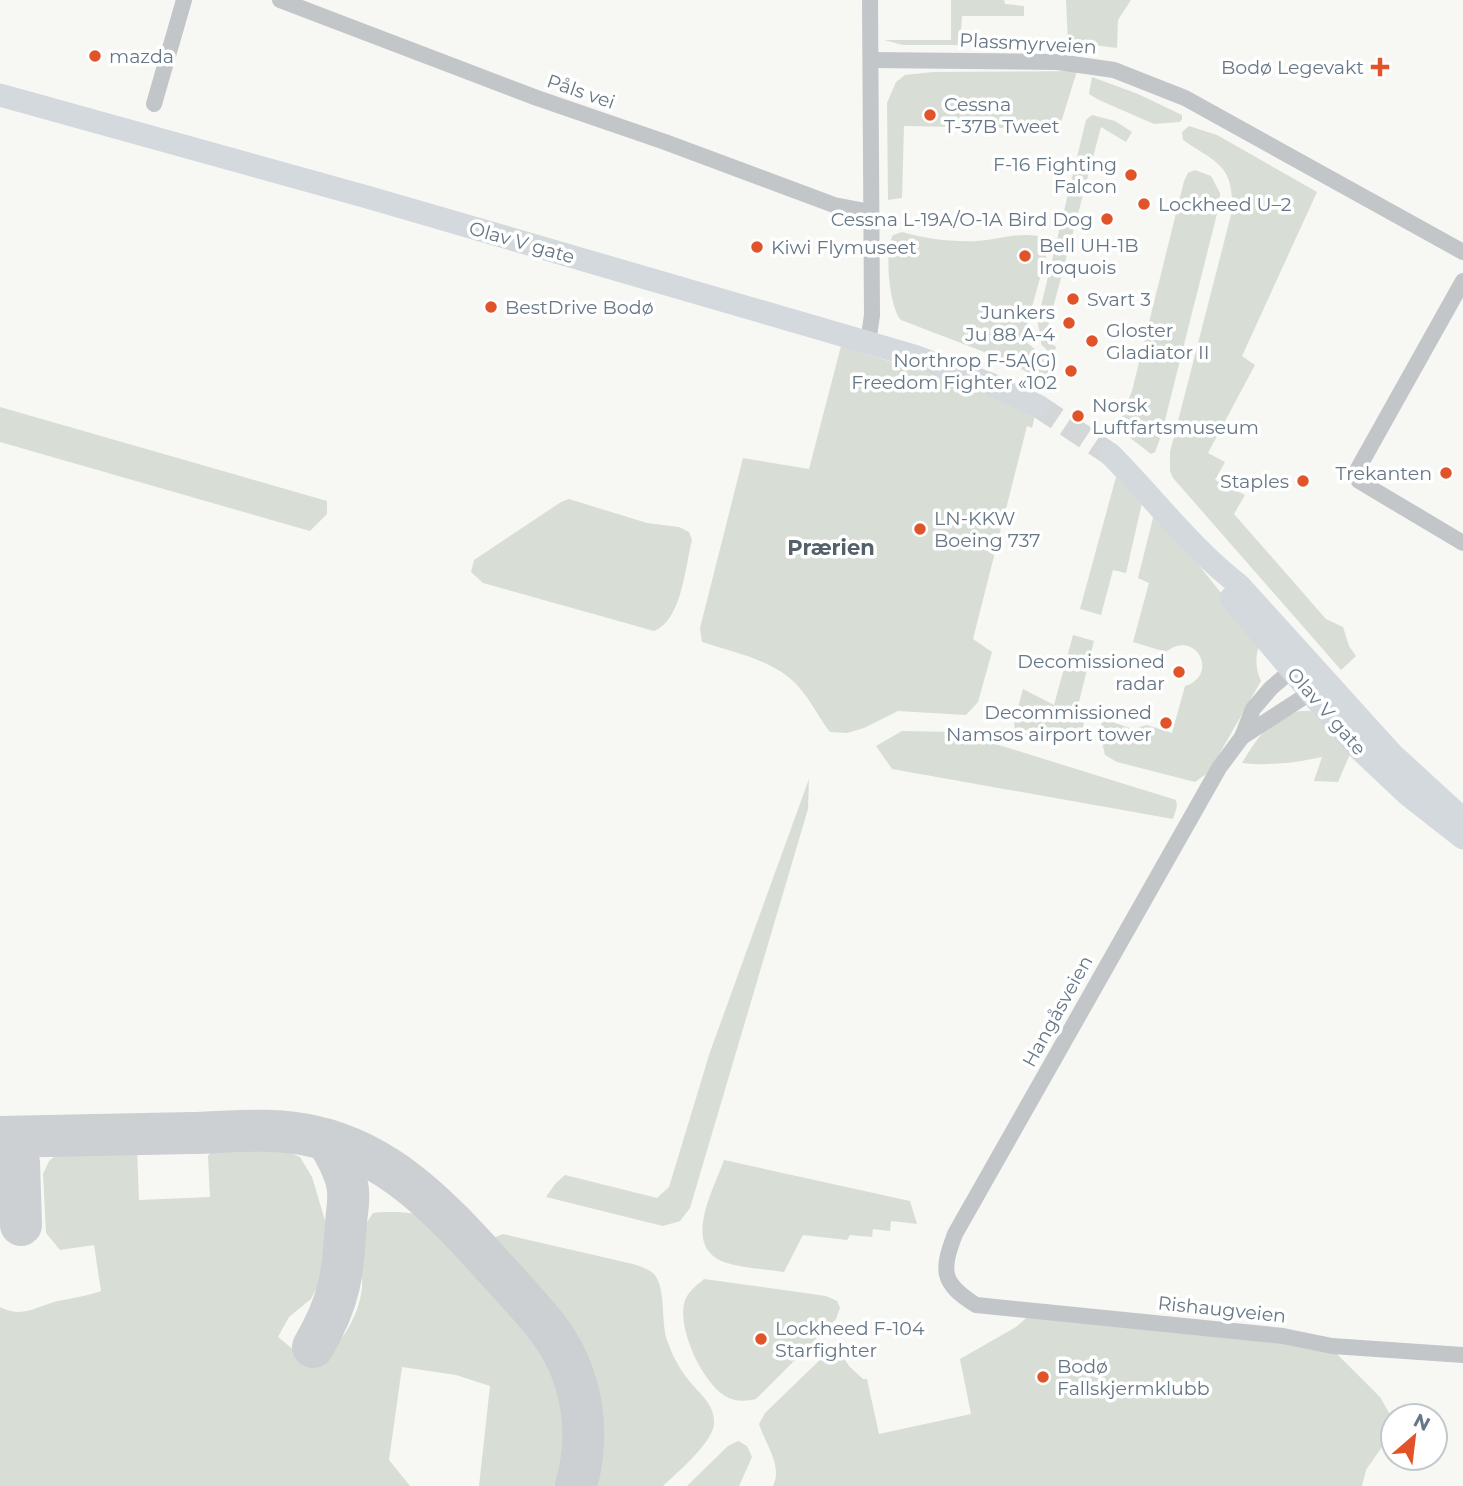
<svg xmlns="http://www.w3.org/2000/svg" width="1463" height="1486" font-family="Montserrat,sans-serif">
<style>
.green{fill:#d8ded5}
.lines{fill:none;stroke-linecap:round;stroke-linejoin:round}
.taxiway{stroke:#cdd0d2;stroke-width:42}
.highway-tunnel{stroke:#d3d7d8;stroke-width:23;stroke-dasharray:23 11;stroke-linecap:butt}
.minor{stroke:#c2c6c9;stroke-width:16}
.highway{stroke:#d4d9dd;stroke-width:23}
.poi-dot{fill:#e1542a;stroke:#fff;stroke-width:2.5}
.labels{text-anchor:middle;stroke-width:7;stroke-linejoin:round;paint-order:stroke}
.street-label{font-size:19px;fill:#667785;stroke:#fff}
.poi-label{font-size:19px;fill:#667785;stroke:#fff;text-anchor:start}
.neighbourhood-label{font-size:21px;font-weight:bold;fill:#54606a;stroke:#fff}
</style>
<rect width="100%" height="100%" fill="#f7f7f4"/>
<g class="green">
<polygon points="951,0 1004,0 1005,4 1024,6 1024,16 962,16 960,45 903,45 884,40 951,40"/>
<polygon points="1066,0 1131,0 1118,20 1117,48 1068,42"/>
<polygon points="1077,71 1059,129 904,126 902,198 888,200 887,103 896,82 905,75 933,72"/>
<polygon points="1092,77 1138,94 1182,115 1182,119 1180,122 1154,124 1099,100 1089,94"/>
<path d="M1092 115 1115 121 1132 132 1126 142 1101 127 1045 338 1056 347 1053 356 1041 344C1042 334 1037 328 1038 318L1086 120Z"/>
<path d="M1189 126 1217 135 1317 192 1242 356 1255 365 1208 453 1225 462 1215 480 1245 495 1234 514 1326 619 1343 627 1349 646 1356 656 1341 670 1173 478 1170 471V452L1232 211C1234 165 1217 163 1183 140L1182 132Z"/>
<polygon points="1195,170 1211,176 1220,193 1220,202 1161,436 1155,452 1151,454 1120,430 1121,417 1132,391 1184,181 1188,173"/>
<path d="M902 232C927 239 951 242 977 241 996 240 1019 232 1037 236 1043 238 1046 241 1049 246L1023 339 1051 363 1045 382 1005 360 901 320C889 307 884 250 893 235Z"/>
<path d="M841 346 962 384 1035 415 1032 428 1027 426 973 639 992 652 978 702 966 715 898 711 864 728 847 733 830 732C816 714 806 690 787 676 763 658 730 651 702 642L700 628 743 458 809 469Z"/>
<polygon points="0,407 327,501 327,514 310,531 0,442"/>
<polygon points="1116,477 1142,503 1126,573 1113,570 1101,615 1080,609"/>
<path d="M569 499 647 523 679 527 689 532 692 540C685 567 682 620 654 631L483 583 471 572 474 560 561 502Z"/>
<path d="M1155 510 1260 642C1255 657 1255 667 1261 681L1209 772 1195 782 1117 762 1105 755 1099 730 1103 719 1133 729 1147 725 1172 733 1185 686C1220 675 1196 628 1166 652L1133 642 1149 583 1138 578Z"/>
<path d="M1073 635 1094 641 1077 710 1087 714 1080 736C1057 748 1038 744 1015 731L1014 722 1023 689 1054 705Z"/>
<path d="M1301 711H1311L1350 754 1338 782 1314 781 1322 757C1295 763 1270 766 1242 763 1256 739 1272 715 1301 711Z"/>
<polygon points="902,731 957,732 1176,800 1177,806 1173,819 892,769 876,746"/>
<polygon points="809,779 808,809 690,1208 680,1221 663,1226 546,1197 555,1184 565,1175 657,1198 669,1187 710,1052"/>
<path d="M244 1144 281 1149 300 1157 312 1177 327 1227 329 1241 323 1276 311 1299 289 1317 278 1337 316 1368C338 1346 359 1320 362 1287 363 1280 360 1272 360 1265 357 1245 361 1230 373 1213 386 1211 419 1212 431 1218 439 1222 453 1242 460 1249 497 1290 550 1337 564 1391 572 1422 568 1456 558 1486H479L490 1386 456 1375 402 1367 389 1460 410 1486H0V1307C22 1319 37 1306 58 1301 73 1298 87 1296 101 1291L94 1245 60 1250 46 1233 43 1174 49 1161 60 1152 78 1150 137 1148 139 1200 210 1197 208 1156 215 1146Z"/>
<path d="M724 1160 910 1201 917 1224 891 1221 890 1231 873 1229 872 1237 850 1235 847 1240 803 1235 784 1272C764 1269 742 1268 724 1262 681 1246 714 1189 724 1160Z"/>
<path d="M503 1234 633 1264C639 1266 648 1269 653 1273 668 1288 659 1325 669 1345 674 1359 681 1371 691 1383 701 1395 715 1405 714 1424 713 1442 677 1473 663 1486H595C610 1430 599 1365 564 1318 544 1291 514 1264 491 1239Z"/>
<path d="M704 1279 826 1296 837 1301 840 1308 836 1319 756 1399C747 1401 738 1402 729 1398 704 1387 678 1331 684 1304 686 1293 696 1286 704 1279Z"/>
<path d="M1033 1312 1283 1336 1336 1353 1380 1397 1393 1420V1431L1366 1470 1362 1486H773C783 1466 765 1443 759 1424L765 1413 826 1354 840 1352 849 1366 863 1379H867L879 1434 971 1414 960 1359 1016 1327Z"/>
<polygon points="738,1441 747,1446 752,1457 739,1486 687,1486 728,1446"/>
</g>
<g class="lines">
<g class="taxiway">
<path d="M0 1137C64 1136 127 1134 191 1133 231 1132 273 1127 312 1136 396 1154 449 1218 504 1278 530 1307 559 1335 572 1372 586 1410 587 1447 576 1486"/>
<polyline points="0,1139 10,1146 19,1162 21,1225"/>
<path d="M313 1347C340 1301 343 1275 346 1223 347 1210 350 1196 347 1184 344 1168 335 1153 327 1140"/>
</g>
<polyline class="highway-tunnel" points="1038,406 1110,454"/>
<g class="minor">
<polyline points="280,0 537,98 665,142 834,205 871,212"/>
<polyline points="871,60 1058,62 1114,70 1185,98 1463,252"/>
<polyline points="154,104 184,0"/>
<polyline points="1463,281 1355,474 1359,481 1369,487 1463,543"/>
<polyline points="868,343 872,315 870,0"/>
<path d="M1301 671H1291L1271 688 1253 709 1242 737 1219 768 955 1234C941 1271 941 1283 976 1305L1283 1336 1332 1346 1463 1355"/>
<polyline points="1242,737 1310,693 1313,682"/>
</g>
<g class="highway">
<polyline points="0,95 367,197 914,356 988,383 1038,406"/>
<path d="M1110 454C1153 497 1191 548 1239 585L1392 754 1463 819"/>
<polyline points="1231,598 1354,744 1408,795 1463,838"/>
</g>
</g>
<g class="poi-dot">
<circle cx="95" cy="56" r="7"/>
<path d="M1376.5 56.5h7v7h7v7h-7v7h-7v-7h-7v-7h7z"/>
<circle cx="930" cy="115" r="7"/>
<circle cx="1131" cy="175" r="7"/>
<circle cx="1144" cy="204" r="7"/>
<circle cx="1107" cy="219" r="7"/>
<circle cx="757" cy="247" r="7"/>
<circle cx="1025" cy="256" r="7"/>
<circle cx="1073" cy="299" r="7"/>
<circle cx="491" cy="307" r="7"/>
<circle cx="1069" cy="323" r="7"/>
<circle cx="1092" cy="341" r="7"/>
<circle cx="1071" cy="371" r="7"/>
<circle cx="1078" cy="416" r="7"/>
<circle cx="1446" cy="473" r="7"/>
<circle cx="1303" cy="481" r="7"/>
<circle cx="920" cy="529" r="7"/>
<circle cx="1179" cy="672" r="7"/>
<circle cx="1166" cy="723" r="7"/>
<circle cx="761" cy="1339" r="7"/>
<circle cx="1043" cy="1377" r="7"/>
</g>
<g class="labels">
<g class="street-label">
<text transform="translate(1028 43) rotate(3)" y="7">Plassmyrveien</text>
<text transform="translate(581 91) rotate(19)" y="7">Påls vei</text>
<text transform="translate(522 242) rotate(16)" y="7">Olav V gate</text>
<text transform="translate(1327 711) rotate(49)" y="7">Olav V gate</text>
<text transform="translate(1057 1011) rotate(-61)" y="7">Hangåsveien</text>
<text transform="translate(1222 1309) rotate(6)" y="7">Rishaugveien</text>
</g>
<g class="poi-label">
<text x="109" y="63">mazda</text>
<text x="1364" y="74" text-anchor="end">Bodø Legevakt</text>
<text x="944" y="111">Cessna<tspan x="944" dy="22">T-37B Tweet</tspan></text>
<text x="1117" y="171" text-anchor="end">F-16 Fighting<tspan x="1117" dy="22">Falcon</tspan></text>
<text x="1158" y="211">Lockheed U–2</text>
<text x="1093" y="226" text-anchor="end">Cessna L-19A/O-1A Bird Dog</text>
<text x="1039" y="252">Bell UH-1B<tspan x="1039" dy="22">Iroquois</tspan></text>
<text x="771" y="254">Kiwi Flymuseet</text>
<text x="1087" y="306">Svart 3</text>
<text x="505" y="314">BestDrive Bodø</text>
<text x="1055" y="319" text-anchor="end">Junkers<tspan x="1055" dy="22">Ju 88 A-4</tspan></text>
<text x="1106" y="337">Gloster<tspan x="1106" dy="22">Gladiator II</tspan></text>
<text x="1057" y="367" text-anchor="end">Northrop F-5A(G)<tspan x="1057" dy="22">Freedom Fighter «102</tspan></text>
<text x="1092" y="412">Norsk<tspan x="1092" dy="22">Luftfartsmuseum</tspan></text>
<text x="1432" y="480" text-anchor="end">Trekanten</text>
<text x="1289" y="488" text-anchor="end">Staples</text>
<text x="934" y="525">LN-KKW<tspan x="934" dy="22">Boeing 737</tspan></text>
<text x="1165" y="668" text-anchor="end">Decomissioned<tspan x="1165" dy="22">radar</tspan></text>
<text x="1152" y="719" text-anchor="end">Decommissioned<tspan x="1152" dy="22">Namsos airport tower</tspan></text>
<text x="775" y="1335">Lockheed F-104<tspan x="775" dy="22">Starfighter</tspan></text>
<text x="1057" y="1373">Bodø<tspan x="1057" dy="22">Fallskjermklubb</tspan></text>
</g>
<g class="neighbourhood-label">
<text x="831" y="555">Prærien</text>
</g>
</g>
<g transform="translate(1414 1437) rotate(28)"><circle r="33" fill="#ffffff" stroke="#c2c9ce" stroke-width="2"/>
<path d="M0-5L12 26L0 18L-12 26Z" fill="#e1542a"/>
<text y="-10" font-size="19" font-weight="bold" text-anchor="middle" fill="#667785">N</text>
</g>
</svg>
